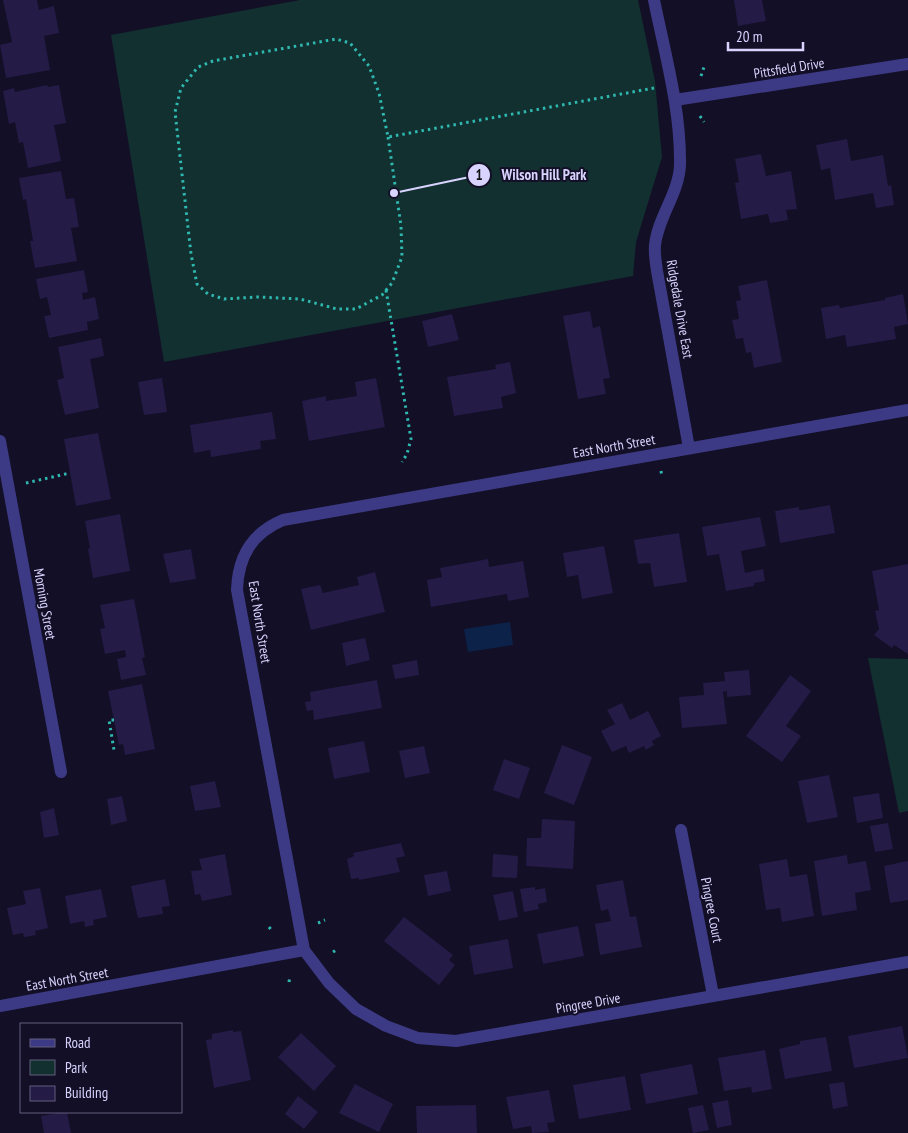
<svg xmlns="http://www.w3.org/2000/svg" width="908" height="1133" font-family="'PT Sans Narrow',sans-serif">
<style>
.green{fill:#12302f}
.water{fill:#0c2248}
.building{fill:#241b47}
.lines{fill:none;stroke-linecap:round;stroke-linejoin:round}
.path{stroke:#2fb8b0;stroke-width:3;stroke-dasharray:2.5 4;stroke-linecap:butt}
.street{stroke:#3d3a85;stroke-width:12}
.labels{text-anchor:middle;stroke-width:4;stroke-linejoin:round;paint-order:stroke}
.street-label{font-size:14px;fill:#d9d4ff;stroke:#130f26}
.leader{fill:none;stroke:#d9d4ff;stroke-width:2}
.callout-dot{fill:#d9d4ff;stroke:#130f26;stroke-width:2}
.mark-label{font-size:15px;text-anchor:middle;font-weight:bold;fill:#111}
.callout-label{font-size:15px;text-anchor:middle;font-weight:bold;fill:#d9d4ff;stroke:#130f26;stroke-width:4;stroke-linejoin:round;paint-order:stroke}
</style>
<rect width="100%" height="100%" fill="#130f26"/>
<g class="green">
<polygon points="300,0 638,0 655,81 662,157 636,242 633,276 164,362 111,35"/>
<polygon points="868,658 908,659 908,811 899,813"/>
</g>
<polygon class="water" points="510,622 513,645 468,652 464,629"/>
<g class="building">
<polygon points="3,0 37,0 39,10 54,6 59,33 44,36 50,70 6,78 0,45 12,42"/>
<polygon points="734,0 762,0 766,21 738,26"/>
<polygon points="47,85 48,87 59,85 66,123 54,125 61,161 28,168 23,142 19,143 15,122 9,124 3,91 14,88 15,92"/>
<polygon points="847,139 851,161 883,155 888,186 891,185 894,205 876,208 873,193 835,200 830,168 821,170 816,145"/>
<polygon points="761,154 766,176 791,171 797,209 786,210 788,220 770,223 768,214 741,219 735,183 739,182 735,159"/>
<polygon points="61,171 66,199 74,198 79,227 71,228 77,261 35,268 30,241 33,241 26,199 23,200 19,178"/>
<polygon points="84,270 88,292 82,293 83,300 95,297 99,319 87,322 88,330 49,338 44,316 51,315 47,297 40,299 36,279"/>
<polygon points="767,280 782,362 754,368 751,352 746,353 743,338 736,339 732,320 739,319 736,301 741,300 738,286"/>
<polygon points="903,294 908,324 894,327 896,339 847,347 845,335 826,339 821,308 839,305 840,308 885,300 885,298"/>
<polygon points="590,311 593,328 600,326 610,378 603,379 606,394 578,399 563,316"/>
<polygon points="452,314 459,340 428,347 422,321"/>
<polygon points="101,338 104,356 90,359 99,408 65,415 57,380 64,378 58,347"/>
<polygon points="510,362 516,393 501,397 503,408 454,416 447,377 496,369 495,365"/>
<polygon points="162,378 167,412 144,415 138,382"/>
<polygon points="376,378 385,427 309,441 302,401 326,396 326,401 357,396 355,382"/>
<polygon points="272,412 276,439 260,441 261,449 211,457 210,450 194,453 190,425"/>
<polygon points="98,433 111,499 76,506 64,439"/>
<polygon points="830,505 835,533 780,543 775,511 799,507 799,510 802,510"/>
<polygon points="120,514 130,571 93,578 88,549 90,548 85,521"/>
<polygon points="760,517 766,546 741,551 745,573 763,569 765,581 754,583 754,586 726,591 719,554 707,556 702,527"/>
<polygon points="679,533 687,582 654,587 650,563 638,564 634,540"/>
<polygon points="604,546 613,593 582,599 578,575 567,577 563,553"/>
<polygon points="191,549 196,579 170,583 163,554"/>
<polygon points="488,559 489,567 523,561 529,597 508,601 507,594 431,607 427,580 442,577 440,568"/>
<polygon points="908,564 908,654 894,645 892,648 874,635 879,629 875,611 879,610 872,571"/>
<polygon points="375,572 385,612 311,630 301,589 320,585 323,593 359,585 357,577"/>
<polygon points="134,599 145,657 142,658 146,675 121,680 117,659 126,657 125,650 105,654 100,629 105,628 100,605"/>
<polygon points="365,638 370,660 346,666 342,643"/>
<polygon points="417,660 419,675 395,679 392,665"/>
<polygon points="749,670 751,695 727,697 727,691 723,692 727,724 682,728 679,697 704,695 703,683 725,681 724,672"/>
<polygon points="790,675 811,691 786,726 801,736 782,762 746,736"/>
<polygon points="377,680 382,708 314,720 313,710 307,711 305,702 311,701 310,692"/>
<polygon points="142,684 155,749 125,755 123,744 119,745 108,691"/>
<polygon points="622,703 630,720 648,711 661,736 652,741 654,745 646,750 644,746 629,753 626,746 612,752 601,731 615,724 607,710"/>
<polygon points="364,741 370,772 334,779 328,748"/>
<polygon points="562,745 592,757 574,805 544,793"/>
<polygon points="424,746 430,773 405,778 399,751"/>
<polygon points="504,759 530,768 519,799 493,790"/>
<polygon points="829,775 838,817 807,823 798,781"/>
<polygon points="215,781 221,807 195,811 190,786"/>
<polygon points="879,793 883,818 857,823 853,797"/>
<polygon points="122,796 127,821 111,825 107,799"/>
<polygon points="54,808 59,835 44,838 40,812"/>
<polygon points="542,819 575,821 573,869 526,866 527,838 541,838"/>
<polygon points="888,823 893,849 875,852 870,826"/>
<polygon points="401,843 405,856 396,858 400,872 359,880 359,878 351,879 347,859 354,856 353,853"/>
<polygon points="225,854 232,895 202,901 200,894 195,895 191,871 202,870 199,859"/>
<polygon points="493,854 518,856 517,878 492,877"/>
<polygon points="847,855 848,864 866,861 871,890 855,893 857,910 822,916 814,861"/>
<polygon points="787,859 790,877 807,874 814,916 782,922 780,908 766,910 759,864"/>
<polygon points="908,861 908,900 890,903 884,866"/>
<polygon points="447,871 451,891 428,896 424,875"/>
<polygon points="165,879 170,906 162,907 163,914 138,918 131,886"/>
<polygon points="623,880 630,917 636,916 642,947 600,955 595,924 611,921 608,909 601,911 596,885"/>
<polygon points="535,887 535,890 545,888 547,902 538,904 539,909 524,912 520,889"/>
<polygon points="40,888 48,928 35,931 36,935 24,937 23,933 13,935 7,908 26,904 23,891"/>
<polygon points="101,889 107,917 93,920 94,925 85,927 84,921 70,924 65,896"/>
<polygon points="513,891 518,917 499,921 493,895"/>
<polygon points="404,917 453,955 449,960 455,965 439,985 384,941"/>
<polygon points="578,926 584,956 543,964 537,934"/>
<polygon points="508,939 513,968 474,975 469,946"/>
<polygon points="902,1026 908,1058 854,1068 848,1036"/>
<polygon points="233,1030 233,1032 241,1031 251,1080 214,1088 206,1040 212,1039 212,1034"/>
<polygon points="301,1033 336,1066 314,1091 278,1057"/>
<polygon points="826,1037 832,1071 785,1079 779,1049 800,1044 800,1041"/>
<polygon points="765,1050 772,1089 752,1093 751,1087 724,1091 718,1058"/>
<polygon points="692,1064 698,1094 646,1104 640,1074"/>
<polygon points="625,1076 631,1110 579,1119 573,1085"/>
<polygon points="844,1082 848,1106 833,1109 829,1084"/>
<polygon points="355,1084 393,1104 379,1132 339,1113"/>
<polygon points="549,1090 555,1122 547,1123 549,1132 532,1133 531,1126 513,1129 506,1097"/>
<polygon points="298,1096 318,1112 304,1129 285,1114"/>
<polygon points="728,1100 732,1125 717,1128 712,1103"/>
<polygon points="476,1105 477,1133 417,1133 416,1106"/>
<polygon points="703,1105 709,1130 693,1133 688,1108"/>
<polygon points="65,1112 67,1112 71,1133 44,1133 41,1116"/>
</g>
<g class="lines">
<g class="path">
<polyline points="701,76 704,67"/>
<polyline points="700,116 704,122"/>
<polyline points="388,137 401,226 402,257 392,283 382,295 356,309 337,309 300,299 258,297 224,299 208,294 197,284 191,254 175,112 181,88 198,67 213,61 336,39 350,43 369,66 379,93 388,137 654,88"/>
<polyline points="386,290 411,439 407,454 402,462"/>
<polyline points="661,471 662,477"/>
<polyline points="26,483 70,473"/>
<polyline points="114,720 109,720 114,750"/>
<polyline points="318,923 325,920"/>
<polyline points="269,927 273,932"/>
<polyline points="333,952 338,949"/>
<polyline points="289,982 290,976"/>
</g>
<g class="street">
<path d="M654 0C665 54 681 110 680 165 679 193 658 217 655 245 654 253 656 263 657 271L689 448"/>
<polyline points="675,100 908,64"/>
<path d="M908 410 283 520C252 533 238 556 237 590L304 950 329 983 356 1009 386 1026 418 1038 456 1041 908 962"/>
<polyline points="0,441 61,772"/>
<polyline points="681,830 713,995"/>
<polyline points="0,1006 304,950"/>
</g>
</g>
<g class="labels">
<g class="street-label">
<text transform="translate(789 68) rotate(-9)" y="5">Pittsfield Drive</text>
<text transform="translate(680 309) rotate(80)" y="5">Ridgedale Drive East</text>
<text transform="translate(614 446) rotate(-10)" y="5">East North Street</text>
<text transform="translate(45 604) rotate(80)" y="5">Morning Street</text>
<text transform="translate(260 622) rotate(81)" y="5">East North Street</text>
<text transform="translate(712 910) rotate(79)" y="5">Pingree Court</text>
<text transform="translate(67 979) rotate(-10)" y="5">East North Street</text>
<text transform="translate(588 1003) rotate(-10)" y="5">Pingree Drive</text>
</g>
</g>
<path class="leader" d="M394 193L479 175"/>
<g class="callout-dot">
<circle cx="394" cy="193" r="5"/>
<circle cx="479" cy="175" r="12"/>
</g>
<g class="mark-label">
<text x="479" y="180">1</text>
</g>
<g class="callout-label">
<text x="544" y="180">Wilson Hill Park</text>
</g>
<rect x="20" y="1023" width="162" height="90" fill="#130f26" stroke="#625e7d"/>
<rect x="30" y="1039" width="25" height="8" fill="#3d3a85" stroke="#625e7d"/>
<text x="65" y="1048" font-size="15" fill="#d9d4ff">Road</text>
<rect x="30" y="1060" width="25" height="15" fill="#12302f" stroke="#625e7d"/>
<text x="65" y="1073" font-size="15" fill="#d9d4ff">Park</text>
<rect x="30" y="1086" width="25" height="15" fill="#241b47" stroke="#625e7d"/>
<text x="65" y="1098" font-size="15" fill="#d9d4ff">Building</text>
<path d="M728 42v8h75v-8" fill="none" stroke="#d9d4ff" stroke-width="2.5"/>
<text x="736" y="42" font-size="15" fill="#d9d4ff" stroke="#130f26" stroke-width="4" paint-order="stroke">20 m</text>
</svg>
